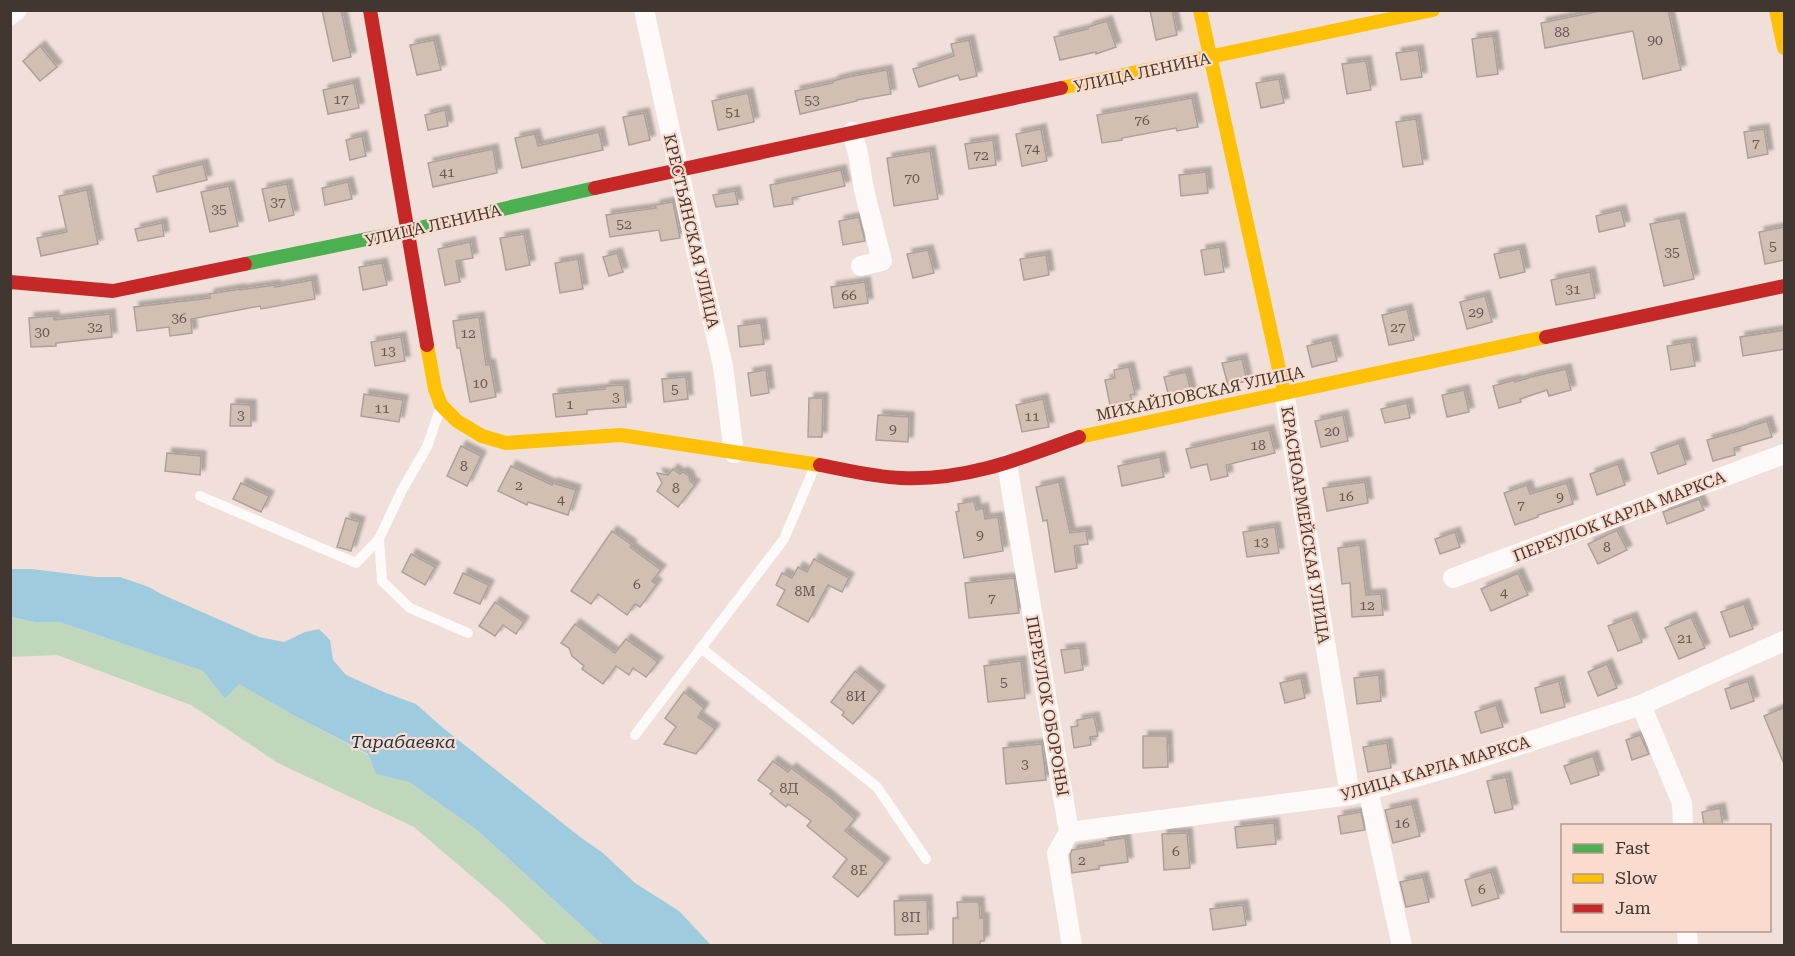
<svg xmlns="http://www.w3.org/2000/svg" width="1795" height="956" font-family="'Roboto Serif',serif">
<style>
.green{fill:#c0d7be}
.water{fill:#9fcbdf}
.building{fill:#d1bfb4;stroke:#aca19a;stroke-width:1.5;filter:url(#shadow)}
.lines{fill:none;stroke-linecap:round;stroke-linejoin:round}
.lane{stroke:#fdfaf9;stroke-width:10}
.street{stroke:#fdfaf9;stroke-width:20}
.fast{stroke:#4caf50;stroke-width:14}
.slow{stroke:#ffc107;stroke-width:14}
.jam{stroke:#c62828;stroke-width:14}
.labels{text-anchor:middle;stroke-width:4.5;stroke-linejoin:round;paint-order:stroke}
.number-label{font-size:14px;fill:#665852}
.street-label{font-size:16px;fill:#423631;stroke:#fadccf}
.water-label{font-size:18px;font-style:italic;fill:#163745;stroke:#fadccf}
</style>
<defs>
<filter id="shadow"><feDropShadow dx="5" dy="-5" stdDeviation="1.5" flood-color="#0004"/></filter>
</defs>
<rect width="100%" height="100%" fill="#f0e0d9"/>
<polygon class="green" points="10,617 34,622 59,622 203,671 225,699 239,683 297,717 368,755 377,774 409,782 477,830 603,945 547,945 503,903 414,827 278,763 191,705 57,655 11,657"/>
<polygon class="water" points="11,569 32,569 96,577 120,577 149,587 161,594 259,637 284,642 305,632 319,629 330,640 333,660 346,675 386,693 416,704 442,727 580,837 603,853 635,883 679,911 711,945 603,945 477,830 409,782 376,774 368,754 297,717 239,684 225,699 203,671 59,622 34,622 11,617"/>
<g class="building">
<polygon points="322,10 341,10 351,57 333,61"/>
<polygon points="1150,10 1172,10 1177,35 1156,40"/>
<polygon points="1596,10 1668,10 1681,70 1643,79 1633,31 1545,48 1541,23 1596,12"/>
<polygon points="1107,21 1116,47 1096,54 1096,52 1060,60 1054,37 1088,29 1088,27"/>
<polygon points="1493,36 1498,74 1477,77 1472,39"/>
<polygon points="434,40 441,70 417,75 410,45"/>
<polygon points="969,40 977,76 960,80 958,75 919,87 913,69 954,56 951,44"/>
<polygon points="40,46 57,67 40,81 23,61"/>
<polygon points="1418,50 1422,77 1401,80 1396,53"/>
<polygon points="1366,61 1371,90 1347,94 1342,64"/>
<polygon points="887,70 891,94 857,100 857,101 800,114 795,91 833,83 833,81 848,77"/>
<polygon points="1279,79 1284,103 1261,108 1256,83"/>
<polygon points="354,83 359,108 328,114 323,90"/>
<polygon points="748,93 754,122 718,130 712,101"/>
<polygon points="1192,98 1198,127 1177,131 1176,128 1122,138 1122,140 1102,143 1097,115"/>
<polygon points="445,110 448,126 428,130 425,115"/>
<polygon points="644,113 650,140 629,145 623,117"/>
<polygon points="1416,119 1423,164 1403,167 1396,122"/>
<polygon points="1041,129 1047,161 1022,166 1016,134"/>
<polygon points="1764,129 1768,154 1748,158 1744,132"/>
<polygon points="599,132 603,150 522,168 515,138 535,134 538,146"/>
<polygon points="362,136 366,156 350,160 346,140"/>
<polygon points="993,140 996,165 969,169 965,144"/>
<polygon points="493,149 497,173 433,187 428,163"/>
<polygon points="930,151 938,199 894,206 887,158"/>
<polygon points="203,164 207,180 157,192 153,176"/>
<polygon points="841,170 845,186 792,198 793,204 774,207 770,185"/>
<polygon points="1206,172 1208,193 1181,196 1179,175"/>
<polygon points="348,182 352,199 325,205 322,188"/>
<polygon points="287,184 294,215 269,221 262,189"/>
<polygon points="229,186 238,226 210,232 201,192"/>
<polygon points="87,190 98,244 41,256 37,238 67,232 59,196"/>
<polygon points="735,191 738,204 716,207 713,195"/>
<polygon points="673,202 680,238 661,241 659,230 610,237 606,215 656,208 655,205"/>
<polygon points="1621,210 1625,226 1599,232 1596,216"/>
<polygon points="859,217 865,241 843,245 839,221"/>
<polygon points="1680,218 1694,279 1664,286 1650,224"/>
<polygon points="162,223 164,236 138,241 135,229"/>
<polygon points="1785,227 1785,260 1765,264 1759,232"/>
<polygon points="524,234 530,265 506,270 500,238"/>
<polygon points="470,242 473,258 456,261 460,282 445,285 438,249"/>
<polygon points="1220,247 1224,272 1205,275 1201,250"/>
<polygon points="1520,249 1525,272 1500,278 1494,254"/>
<polygon points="928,250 934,273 913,278 907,254"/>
<polygon points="617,253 623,272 609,276 603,257"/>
<polygon points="1046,255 1049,275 1024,280 1020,259"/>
<polygon points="578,259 583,289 560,293 555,263"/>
<polygon points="382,263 387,285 363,290 359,267"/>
<polygon points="1590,272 1595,298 1556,305 1551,280"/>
<polygon points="312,280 315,299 261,309 260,306 191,319 192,333 170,336 169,327 137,331 134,307 210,298 209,294 240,289 240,290 275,285 275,287"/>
<polygon points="865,282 868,303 834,308 831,287"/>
<polygon points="1485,296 1492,322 1467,329 1460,302"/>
<polygon points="1407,309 1414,340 1389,345 1382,315"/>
<polygon points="110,314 112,337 56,343 56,346 31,347 29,318 54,316 54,320"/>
<polygon points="479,317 486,365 490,364 496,397 470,402 460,348 457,348 453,321"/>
<polygon points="761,323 764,344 740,347 738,326"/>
<polygon points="1785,330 1785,349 1743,356 1740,337"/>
<polygon points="401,337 405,361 375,366 371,342"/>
<polygon points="1332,340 1337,361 1312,367 1307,346"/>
<polygon points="1691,342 1695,366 1671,370 1667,346"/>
<polygon points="1242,359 1247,381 1228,385 1222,363"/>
<polygon points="1129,367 1135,394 1130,395 1132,400 1110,405 1105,380 1115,378 1114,370"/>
<polygon points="1566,369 1571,390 1549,396 1547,390 1520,399 1521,402 1499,408 1493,386 1515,380 1515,382 1535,376"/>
<polygon points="766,370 769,393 751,396 748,373"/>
<polygon points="1186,372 1191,392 1169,397 1164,377"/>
<polygon points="686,377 688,399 664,402 662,379"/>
<polygon points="624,385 626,407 587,410 587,414 556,417 553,394 605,389 605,386"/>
<polygon points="1464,390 1469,412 1447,417 1442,395"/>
<polygon points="364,394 403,400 399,422 361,416"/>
<polygon points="809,398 823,398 822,437 808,437"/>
<polygon points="1043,399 1049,427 1022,432 1016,405"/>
<polygon points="1407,403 1410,418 1385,423 1381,409"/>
<polygon points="231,404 251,405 251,426 230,426"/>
<polygon points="878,415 909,417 908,442 876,440"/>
<polygon points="1343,415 1348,441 1321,447 1315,421"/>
<polygon points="1767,421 1772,437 1734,448 1735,455 1713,461 1707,440 1746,429 1745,428"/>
<polygon points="1269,430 1275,453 1226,465 1228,476 1211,480 1207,464 1191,468 1186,449"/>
<polygon points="1679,443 1686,464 1658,474 1651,453"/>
<polygon points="461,446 481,456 467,486 447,476"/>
<polygon points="167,453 201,456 200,475 165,471"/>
<polygon points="1160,457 1164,477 1122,486 1118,466"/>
<polygon points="1618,464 1625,485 1597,495 1590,474"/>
<polygon points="511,466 552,485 553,483 576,490 568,515 528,502 527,505 498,491"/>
<polygon points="673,469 680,474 683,472 689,476 690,481 695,485 678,507 657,491 662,483 657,473 668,475"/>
<polygon points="1059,482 1070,533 1086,531 1088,544 1074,546 1077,568 1055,572 1047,520 1043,521 1036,487"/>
<polygon points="1365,482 1368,503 1327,511 1323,488"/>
<polygon points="241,483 269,496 261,512 233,499"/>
<polygon points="1567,483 1573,504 1538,515 1538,517 1515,525 1504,493 1527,485 1530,494"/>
<polygon points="1699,499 1704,510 1667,524 1663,512"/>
<polygon points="974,501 976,510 983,508 985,519 998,517 1003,551 964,558 956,512 959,511 958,504"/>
<polygon points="346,518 360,522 351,551 337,547"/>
<polygon points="1275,527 1279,553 1247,557 1243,532"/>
<polygon points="1617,530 1627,550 1598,564 1588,544"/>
<polygon points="612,531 632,545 630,547 661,570 652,581 657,584 640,607 635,604 627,615 598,594 591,604 571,591"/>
<polygon points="1455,532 1460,547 1440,554 1435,539"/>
<polygon points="1360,545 1366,595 1381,594 1383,615 1352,617 1350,583 1342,584 1338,548"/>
<polygon points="411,554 435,567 425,585 402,572"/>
<polygon points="814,559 849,578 842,592 828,585 808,622 777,605 785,590 776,585 782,573 792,578 798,567 807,572"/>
<polygon points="463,573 489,585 480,604 454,593"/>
<polygon points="1518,573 1528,595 1491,611 1481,589"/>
<polygon points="1014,578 1019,613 969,618 965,583"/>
<polygon points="495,602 524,622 516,634 503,625 495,636 479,626"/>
<polygon points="1744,604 1753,629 1730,637 1721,612"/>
<polygon points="1632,617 1642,642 1618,651 1608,626"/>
<polygon points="1691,617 1705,648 1679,659 1665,628"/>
<polygon points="575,624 615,653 626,639 658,662 646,677 633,668 629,675 616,666 603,684 582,669 584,666 572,656 569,648 561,643"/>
<polygon points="1080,648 1083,670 1065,673 1061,650"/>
<polygon points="1021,661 1025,698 988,702 984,666"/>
<polygon points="1607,664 1617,688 1598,696 1588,672"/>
<polygon points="855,671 880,691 853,724 842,715 844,712 831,702"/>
<polygon points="1379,675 1381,701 1357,704 1354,678"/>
<polygon points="1301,678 1305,698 1285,703 1280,683"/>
<polygon points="1559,681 1565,707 1541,713 1535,688"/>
<polygon points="1748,681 1754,701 1731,709 1725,689"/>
<polygon points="684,692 704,708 698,717 715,729 696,754 664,744 676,727 665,718"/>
<polygon points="1496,705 1503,727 1481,733 1475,712"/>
<polygon points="1785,707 1785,764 1784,764 1764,716"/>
<polygon points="1094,717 1098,736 1090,737 1091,745 1074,748 1071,727 1078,726 1077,720"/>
<polygon points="1640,735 1649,754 1632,760 1626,740"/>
<polygon points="1143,736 1167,736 1168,767 1143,768"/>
<polygon points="1387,743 1391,768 1368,772 1363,747"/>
<polygon points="1042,744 1046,780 1006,784 1003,748"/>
<polygon points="1593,756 1599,775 1571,784 1564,766"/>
<polygon points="773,761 788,772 791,768 831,798 855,819 845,831 885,863 858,897 833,877 847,859 807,826 811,821 788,804 786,807 770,794 773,791 758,780"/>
<polygon points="1506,777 1513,809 1495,813 1487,781"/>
<polygon points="1412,804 1420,836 1393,843 1385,810"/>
<polygon points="1720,808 1723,825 1704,825 1702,812"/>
<polygon points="1361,812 1365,830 1341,834 1338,816"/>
<polygon points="1274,823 1276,844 1237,848 1235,827"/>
<polygon points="1187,833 1190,868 1164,870 1162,834"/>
<polygon points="1125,838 1128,862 1099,866 1099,869 1072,873 1070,855 1072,850 1104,845 1103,841"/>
<polygon points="1491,872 1499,898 1472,906 1465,880"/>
<polygon points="1423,877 1429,902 1406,907 1400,882"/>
<polygon points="927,900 928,934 895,935 894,901"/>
<polygon points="957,902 979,902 980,918 984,918 984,941 980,941 980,945 953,945 953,918 958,918"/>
<polygon points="1243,905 1246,925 1213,930 1210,909"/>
</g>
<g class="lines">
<g class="lane">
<polyline points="440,409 427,447 402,490 379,539 382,581 410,608 468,633"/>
<polyline points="200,496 356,563 379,539"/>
<polyline points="701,648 877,787 926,859"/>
<polyline points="635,735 784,539 815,466"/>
</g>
<g class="street">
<polyline points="644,10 697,254 723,366 734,453"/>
<polyline points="10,15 17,10"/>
<polyline points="852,132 858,153 864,190 882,261 861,266"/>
<polyline points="1284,392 1350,795"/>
<polyline points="1007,464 1069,832 1057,853 1072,946"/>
<polyline points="1453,578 1784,454"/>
<polyline points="1641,705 1682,803 1683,826"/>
<polyline points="1368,790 1402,946"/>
<polyline points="1069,832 1350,795 1458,765 1641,705 1784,641"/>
<polyline points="1687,930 1688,946"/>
</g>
<polyline class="fast" points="245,264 406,231 595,188"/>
<g class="slow">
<polyline points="1200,10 1284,392"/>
<polyline points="1776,10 1784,48"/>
<polyline points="1061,88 1433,10"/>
<polyline points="427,345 435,389 441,405 457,421 482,436 506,443 621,435 820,465"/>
<polyline points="1079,437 1546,337"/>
</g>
<g class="jam">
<polyline points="370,10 427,345"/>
<polyline points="595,188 1061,88"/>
<polyline points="10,282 113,291 245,264"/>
<polyline points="1546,337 1784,286"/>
<path d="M820 465C846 470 875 477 901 478 965 481 1020 459 1079 437"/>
</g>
</g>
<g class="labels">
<g class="number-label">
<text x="1562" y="37">88</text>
<text x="1655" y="45">90</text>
<text x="341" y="104">17</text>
<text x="812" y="105">53</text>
<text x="733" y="117">51</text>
<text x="1142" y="125">76</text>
<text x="1756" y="148">7</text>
<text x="1032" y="153">74</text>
<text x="981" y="160">72</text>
<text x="447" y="177">41</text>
<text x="912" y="183">70</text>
<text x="278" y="207">37</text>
<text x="219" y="214">35</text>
<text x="624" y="229">52</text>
<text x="1773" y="251">5</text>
<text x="1672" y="257">35</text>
<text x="1573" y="294">31</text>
<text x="849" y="300">66</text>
<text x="1476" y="317">29</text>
<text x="179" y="323">36</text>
<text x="95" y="332">32</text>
<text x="1398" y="332">27</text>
<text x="42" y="337">30</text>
<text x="468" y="338">12</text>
<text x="388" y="356">13</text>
<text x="480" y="388">10</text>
<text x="675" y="394">5</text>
<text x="616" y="402">3</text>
<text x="570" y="409">1</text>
<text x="382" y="413">11</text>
<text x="241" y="420">3</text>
<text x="1032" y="421">11</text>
<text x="893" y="434">9</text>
<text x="1332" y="436">20</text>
<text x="1258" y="450">18</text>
<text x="464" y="471">8</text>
<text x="519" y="490">2</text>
<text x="676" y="493">8</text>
<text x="1346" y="501">16</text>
<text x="1560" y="502">9</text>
<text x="561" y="504">4</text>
<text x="1521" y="510">7</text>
<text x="980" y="540">9</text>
<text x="1261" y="547">13</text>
<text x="1607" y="552">8</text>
<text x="637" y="589">6</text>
<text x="805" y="596">8М</text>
<text x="1504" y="597">4</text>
<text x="992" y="603">7</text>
<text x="1367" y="610">12</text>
<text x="1685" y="643">21</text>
<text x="1004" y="687">5</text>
<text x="856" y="701">8И</text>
<text x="1025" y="769">3</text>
<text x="789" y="793">8Д</text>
<text x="1402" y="828">16</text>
<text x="1176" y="856">6</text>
<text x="1082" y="865">2</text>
<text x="859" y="875">8Е</text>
<text x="1482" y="894">6</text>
<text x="911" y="922">8П</text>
</g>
<g class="street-label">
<text transform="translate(1142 72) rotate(-12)" y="6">УЛИЦА ЛЕНИНА</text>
<text transform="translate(433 225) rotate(-13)" y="6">УЛИЦА ЛЕНИНА</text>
<text transform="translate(692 231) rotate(77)" y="6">КРЕСТЬЯНСКАЯ УЛИЦА</text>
<text transform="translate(1200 393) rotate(-12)" y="6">МИХАЙЛОВСКАЯ УЛИЦА</text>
<text transform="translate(1619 516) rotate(-21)" y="6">ПЕРЕУЛОК КАРЛА МАРКСА</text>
<text transform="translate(1306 525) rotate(81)" y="6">КРАСНОАРМЕЙСКАЯ УЛИЦА</text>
<text transform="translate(1048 706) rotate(80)" y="6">ПЕРЕУЛОК ОБОРОНЫ</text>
<text transform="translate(1435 768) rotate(-16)" y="6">УЛИЦА КАРЛА МАРКСА</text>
</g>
<g class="water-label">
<text x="403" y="748">Тарабаевка</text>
</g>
</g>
<rect width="1795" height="956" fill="none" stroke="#423631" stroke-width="24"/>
<rect x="1561" y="824" width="210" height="108" fill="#fadccf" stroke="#b09a90" stroke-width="1.5"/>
<rect x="1573" y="844" width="30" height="9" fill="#4caf50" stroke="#b09a90" stroke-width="1.5"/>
<text x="1615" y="854" font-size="18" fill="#423631">Fast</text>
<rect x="1573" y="874" width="30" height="9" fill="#ffc107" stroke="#b09a90" stroke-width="1.5"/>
<text x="1615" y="884" font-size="18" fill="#423631">Slow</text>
<rect x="1573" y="904" width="30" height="9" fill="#c62828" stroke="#b09a90" stroke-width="1.5"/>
<text x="1615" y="914" font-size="18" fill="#423631">Jam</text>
</svg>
